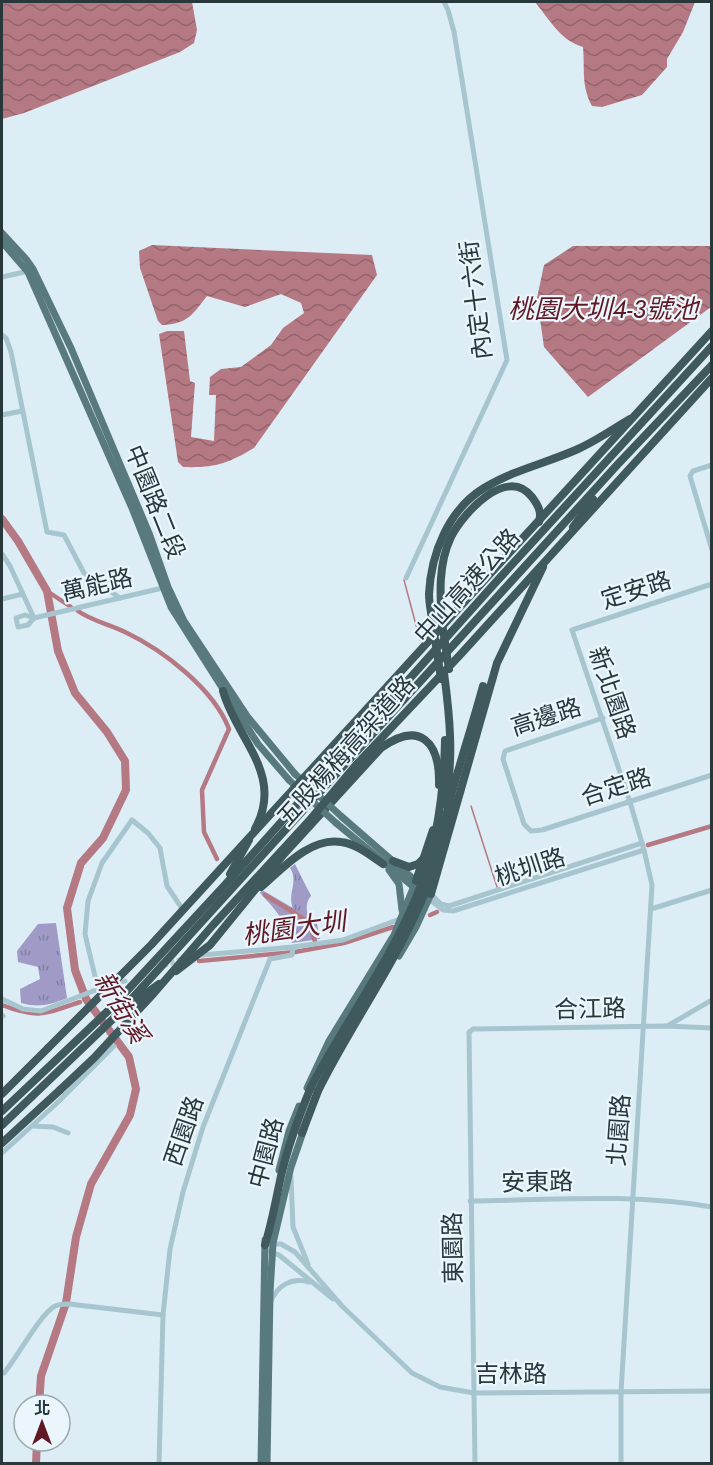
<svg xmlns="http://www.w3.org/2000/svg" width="713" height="1465" font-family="Jost,'Noto Sans TC',sans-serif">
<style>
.park{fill:url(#park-tufts)}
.water{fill:url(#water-waves)}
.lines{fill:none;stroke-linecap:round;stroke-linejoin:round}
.stream{stroke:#b57983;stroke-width:1.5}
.canal{stroke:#b57983;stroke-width:4.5}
.river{stroke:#b57983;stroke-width:8}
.minor-tunnel{stroke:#b9c9d0;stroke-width:5;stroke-dasharray:5 2.5;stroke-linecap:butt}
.minor{stroke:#a7c5ce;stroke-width:5}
.major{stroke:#58797e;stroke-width:7}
.highway{stroke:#3f595c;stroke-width:8}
.major-bridge{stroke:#58797e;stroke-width:7}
.highway-bridge{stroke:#3f595c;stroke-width:8}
.labels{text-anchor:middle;stroke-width:4.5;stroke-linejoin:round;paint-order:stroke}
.street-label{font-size:24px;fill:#28383a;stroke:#eaf6fc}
.water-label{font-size:26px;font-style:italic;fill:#601924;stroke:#eaf6fc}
</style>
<defs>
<pattern id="park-tufts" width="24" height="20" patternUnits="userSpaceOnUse" patternTransform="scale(1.5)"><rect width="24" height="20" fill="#a09bc6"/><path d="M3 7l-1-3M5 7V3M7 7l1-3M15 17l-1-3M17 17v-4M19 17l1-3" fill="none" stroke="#827fa2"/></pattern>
<pattern id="water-waves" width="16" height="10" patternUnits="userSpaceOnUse" patternTransform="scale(1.5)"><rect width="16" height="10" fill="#b57983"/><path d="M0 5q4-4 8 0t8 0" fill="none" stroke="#93646c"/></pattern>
</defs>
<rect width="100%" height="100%" fill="#ddedf5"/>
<g class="park">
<path d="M295 864 311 896C303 905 307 919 317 924L320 939 292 943C288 923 274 908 260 893L262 890 293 908C287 894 299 881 290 868Z"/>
<path d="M56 923 67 998C50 1005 39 1008 21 1003L20 989 40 979 38 967 18 962 17 951 38 924Z"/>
</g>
<g class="water">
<polygon points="2,2 192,2 197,30 194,43 180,52 24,113 2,119"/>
<path d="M535 2H695L683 32 667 59V67L642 95 602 107 592 106C581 85 585 70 583 47 560 40 549 19 535 2Z"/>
<path d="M152 245 372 255 377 275 254 448C227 464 215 468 183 467L178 462 159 334 167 331H184L190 381 195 383 191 437 214 441 216 395H209L210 377 221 369 241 367 271 345 283 328 304 313 301 303 281 294 245 307 207 296C193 314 188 324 162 325L158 321 140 268 139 251Z"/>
<polygon points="573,246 711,246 711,307 588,397 544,347 537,298 544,265"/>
</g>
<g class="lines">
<g class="stream">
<polyline points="404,580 420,640"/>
<polyline points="471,806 497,887"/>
</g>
<g class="canal">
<polyline points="47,591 71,607"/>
<path d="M78 611C92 621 109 624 125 632 163 650 214 689 229 729L202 790 204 832 217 859"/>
<polyline points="648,845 712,826"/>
<polyline points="265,895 309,922 316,945"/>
<polyline points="430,915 437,912"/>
<polyline points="199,961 295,952 344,943 393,927"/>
<path d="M2 1005C38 1019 45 1014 80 1002"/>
</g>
<g class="river">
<polyline points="2,519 18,541 47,591 58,651 75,693 107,732 125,761 126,790 103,838 81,863 67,908 75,970 86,999 129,1057 136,1089 130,1115 91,1184 76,1237 66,1303 41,1376 39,1405"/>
<polyline points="36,1464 37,1441"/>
</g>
<polyline class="minor-tunnel" points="163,966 182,959"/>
<g class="minor">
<polyline points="2,277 29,271"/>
<polyline points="2,335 6,338 11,352 47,532 64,535 84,573 120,598"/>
<polyline points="2,415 22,411"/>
<polyline points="712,465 693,471 690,476 712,550"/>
<polyline points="2,554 10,566 34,618"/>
<polyline points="406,578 507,360 462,80 454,32 448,10 444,2"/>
<polyline points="2,599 23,594"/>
<polygon points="25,615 34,618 28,625 18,627 16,618"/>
<polyline points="34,618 167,587"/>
<polyline points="603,718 505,751 503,759 524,824 531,831 542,830 712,775"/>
<polyline points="431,894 441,904 449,906 642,843"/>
<polyline points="429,899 443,910 453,911 644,850"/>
<polyline points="651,909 712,890"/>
<polyline points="202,955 293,947 343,940 400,919"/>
<polyline points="113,985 125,981"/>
<polyline points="98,989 85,934 88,901 102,863 132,820 148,833 160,848 167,886 183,910"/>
<polyline points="2,999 23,1009 41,1011 101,988"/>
<polyline points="2,1015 3,1016"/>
<polyline points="669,1025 712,1000"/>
<polyline points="32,1126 53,1127 68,1133"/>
<polyline points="2,1153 56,1104 114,1046"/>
<polyline points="291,1177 293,1227 308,1264"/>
<path d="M470 1201C551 1200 632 1193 712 1207"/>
<polyline points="269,1244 281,1244 295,1252 342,1306 412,1373 440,1387 474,1393 712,1391"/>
<polyline points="269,1251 279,1255 333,1299"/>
<path d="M271 1301C278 1285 292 1277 309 1282"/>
<path d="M2 1373H4C17 1358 40 1314 55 1306 60 1304 64 1304 69 1304L163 1315"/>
<polyline points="159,1464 163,1315 170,1249 183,1192 203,1127 270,959 292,955 293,947"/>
<polyline points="475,1464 469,1032 473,1029 667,1026 712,1028"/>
<polyline points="621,1464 621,1392 652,885 644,850 630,802 572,630 712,584"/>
</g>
<g class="major">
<polyline points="2,233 26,259 33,269 71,348 149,533 168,587 184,621 247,716 295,774"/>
<polyline points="2,242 28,272 132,508 171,607 258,744 289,780"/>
<polyline points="342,817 418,883"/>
<polyline points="336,823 415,888"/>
<polyline points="389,870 399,884 402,910"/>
<polyline points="399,956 416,927 431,894 429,892"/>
<polyline points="307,1088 329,1041 394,935 416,881"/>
<polyline points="279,1170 289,1131 299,1106"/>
<polyline points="261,1464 265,1240"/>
<polyline points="267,1464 270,1292 273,1243 291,1167 304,1129"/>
</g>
<g class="highway">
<polyline points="573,527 593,499"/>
<path d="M442 623C440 595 438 564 451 537 463 513 507 465 532 497 538 505 542 512 539 522"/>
<path d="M433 626C432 616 429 605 429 594 431 554 448 510 484 488 513 470 547 463 578 449 596 441 613 429 630 419"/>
<path d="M444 673C450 717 454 760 445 804"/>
<path d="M223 691C236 739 285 774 255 829"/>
<polyline points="393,861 409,867 418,864 423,859"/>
<polyline points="230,874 249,840"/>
<polyline points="416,881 433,830"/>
<path d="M261 887C282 869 310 837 341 842 357 844 371 856 383 864"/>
<polyline points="431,894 497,663 543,567"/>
<path d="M176 971 210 945 284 854 381 748C420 720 440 742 439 785"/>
<polyline points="136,1001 159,984"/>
<polyline points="2,1094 48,1048"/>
<polyline points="2,1111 111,1008 224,886 496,582 712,346"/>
<polyline points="2,1125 117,1015 618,464 712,365"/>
<polyline points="302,1133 318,1091"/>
<polyline points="2,1143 60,1090"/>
<path d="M265 1245C272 1222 276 1199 281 1176 288 1146 299 1116 311 1087"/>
</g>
<g class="major-bridge">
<polyline points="295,774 342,817"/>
<polyline points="289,780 336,823"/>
</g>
<g class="highway-bridge">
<polyline points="442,623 449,669"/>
<polyline points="433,626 441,679"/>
<polyline points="48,1048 151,945 712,331"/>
<path d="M311 1087C344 1024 387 966 415 900 437 849 444 795 445 740"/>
<polyline points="60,1090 94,1058 154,993 213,925 308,822 356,765 460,655 712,378"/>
<path d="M318 1091C350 1026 393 968 421 902 436 868 442 831 451 796 461 759 473 723 483 686"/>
</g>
</g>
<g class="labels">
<g class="street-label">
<text transform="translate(476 300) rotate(-97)" y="8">內定十六街</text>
<text transform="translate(155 502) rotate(68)" y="8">中園路二段</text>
<text transform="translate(97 585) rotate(-13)" y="8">萬能路</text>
<text transform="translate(467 586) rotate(-48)" y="8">中山高速公路</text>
<text transform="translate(636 590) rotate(-18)" y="8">定安路</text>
<text transform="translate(612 693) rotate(71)" y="8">新北園路</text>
<text transform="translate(546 717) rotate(-18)" y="8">高邊路</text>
<text transform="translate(346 751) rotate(-48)" y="8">五股楊梅高架道路</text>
<text transform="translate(616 787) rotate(-18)" y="8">合定路</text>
<text transform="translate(530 867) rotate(-18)" y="8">桃圳路</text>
<text transform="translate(590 1009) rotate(-1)" y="8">合江路</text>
<text transform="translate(619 1130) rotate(-86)" y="8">北園路</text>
<text transform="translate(184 1131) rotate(-71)" y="8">西園路</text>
<text transform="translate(266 1153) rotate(-75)" y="8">中園路</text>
<text transform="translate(537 1182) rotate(-1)" y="8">安東路</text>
<text transform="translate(453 1248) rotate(-91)" y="8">東園路</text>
<text x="511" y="1382">吉林路</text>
</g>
<g class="water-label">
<text x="603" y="318">桃園大圳4-3號池</text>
<text transform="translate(294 928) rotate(-8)" y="9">桃園大圳</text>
<text transform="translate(121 1007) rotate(59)" y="9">新街溪</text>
</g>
</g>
<rect width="713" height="1465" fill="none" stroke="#28383a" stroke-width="6"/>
<g transform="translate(42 1423)"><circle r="28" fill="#eaf6fc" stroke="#9caaae" stroke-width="1.5"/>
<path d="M0-4.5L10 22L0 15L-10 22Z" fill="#601924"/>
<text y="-9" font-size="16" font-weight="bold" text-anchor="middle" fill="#28383a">北</text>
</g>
</svg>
